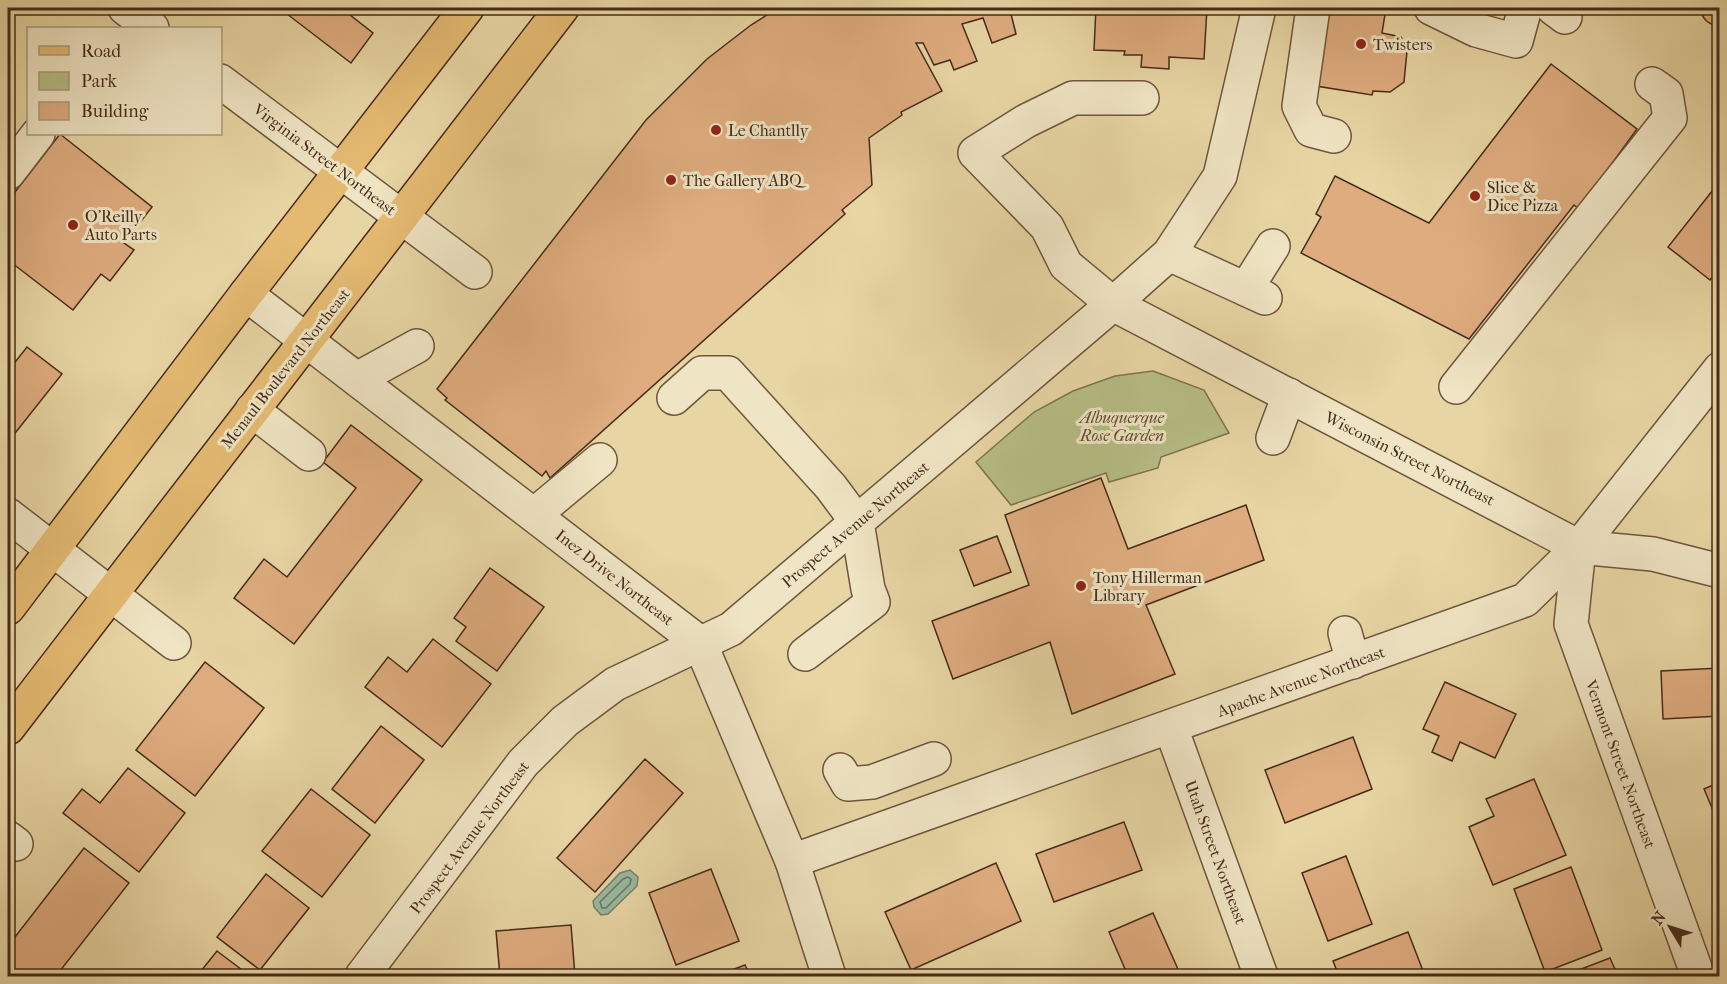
<svg xmlns="http://www.w3.org/2000/svg" width="1727" height="984" font-family="'IM FELL French Canon',serif">
<style>
.green{fill:#b6bd85;stroke:#7e7450;stroke-width:1.5}
.water{fill:#98b9a1;stroke:#77806b;stroke-width:1.5}
.lines{fill:none;stroke-linecap:round;stroke-linejoin:round}
.shore{stroke:#6f725e;stroke-width:1.5}
.building{fill:#deac7f;stroke:#462b1a;stroke-width:1.5}
.minor-casing{stroke:#6e563c;stroke-width:36}
.major-casing{stroke:#462b1a;stroke-width:36}
.minor{stroke:#efe4c3;stroke-width:33}
.major{stroke:#e4ba72;stroke-width:33}
.poi-dot{fill:#8f2418;stroke:#efe4c3;stroke-width:2}
.labels{text-anchor:middle;stroke-width:6;stroke-linejoin:round;paint-order:stroke}
.poi-label{font-size:16px;fill:#462b1a;stroke:#efe4c3;text-anchor:start}
.street-label{font-size:16px;fill:#462b1a;stroke:#efe4c3}
.park-label{font-size:16px;font-style:italic;fill:#5c482f;stroke:#efe4c3}
</style>
<rect width="100%" height="100%" fill="#e7d5a3"/>
<filter id="stains"><feTurbulence type="fractalNoise" baseFrequency=".00333" numOctaves="4"/><feColorMatrix values="0 0 0 0 .2 0 0 0 0 .09 0 0 0 0 .02 0 0 0 .5 -.17"/></filter>
<radialGradient id="worn" r=".72"><stop offset=".6" stop-color="#630" stop-opacity="0"/><stop offset="1" stop-color="#630" stop-opacity=".3"/></radialGradient>
<polygon class="green" points="1153,371 1204,390 1229,433 1161,457 1158,468 1109,482 1106,473 1011,505 976,462 1034,412 1073,391 1115,376"/>
<polygon class="water" points="630,870 638,877 637,886 608,914 601,915 594,907 593,901 620,873"/>
<g class="lines">
<polygon class="shore" points="628,877 631,879 630,884 606,908 602,908 600,902 623,879"/>
</g>
<g class="building">
<polygon points="292,8 341,8 373,33 351,63 287,14"/>
<polygon points="778,8 1022,8 1010,10 1016,34 992,43 983,18 962,24 977,61 954,70 950,60 934,65 923,43 916,43 942,91 901,112 902,115 869,138 872,185 842,210 845,214 550,478 546,471 542,476 445,400 447,398 437,389 646,120 707,59 751,25"/>
<polygon points="1096,8 1207,8 1204,59 1169,57 1169,69 1141,67 1142,55 1124,55 1125,51 1094,50"/>
<polygon points="1330,8 1386,8 1382,33 1401,37 1407,51 1404,82 1390,92 1373,91 1372,95 1316,86 1323,17 1328,17"/>
<polygon points="1551,64 1637,129 1579,209 1574,205 1469,339 1301,253 1321,217 1316,214 1335,176 1429,223"/>
<polygon points="60,134 152,207 124,243 134,250 110,281 101,274 73,310 8,260 8,201"/>
<polygon points="1720,181 1720,268 1710,280 1668,247"/>
<polygon points="27,347 62,374 8,442 8,371"/>
<polygon points="351,425 422,480 294,644 234,598 264,559 287,577 356,488 323,462"/>
<polygon points="1101,478 1128,549 1246,505 1264,560 1146,605 1175,674 1072,714 1050,642 953,679 932,621 1029,585 1005,515"/>
<polygon points="997,536 1011,572 974,586 960,550"/>
<polygon points="490,568 544,607 497,671 456,641 466,627 454,618"/>
<polygon points="433,639 491,684 442,747 365,687 388,657 407,672"/>
<polygon points="205,662 264,708 195,796 136,750"/>
<polygon points="1720,668 1720,716 1663,719 1661,671"/>
<polygon points="1445,682 1516,714 1495,758 1460,742 1452,761 1432,752 1439,736 1423,729"/>
<polygon points="381,726 424,760 375,823 332,789"/>
<polygon points="1353,737 1372,789 1285,823 1265,770"/>
<polygon points="645,759 683,793 595,892 557,858"/>
<polygon points="128,768 185,813 139,872 63,813 82,789 100,803"/>
<polygon points="1534,779 1566,855 1493,885 1469,827 1494,816 1486,799"/>
<polygon points="1720,782 1720,827 1704,789"/>
<polygon points="311,789 370,835 322,897 262,851"/>
<polygon points="1124,822 1142,870 1054,902 1036,854"/>
<polygon points="84,848 129,883 56,976 8,976 8,946"/>
<polygon points="1346,856 1372,924 1328,941 1302,873"/>
<polygon points="996,863 1021,921 911,970 885,912"/>
<polygon points="1571,867 1602,950 1545,972 1514,889"/>
<polygon points="711,869 739,941 676,965 649,893"/>
<polygon points="266,874 309,908 260,970 217,937"/>
<polygon points="1153,913 1181,976 1128,976 1109,932"/>
<polygon points="571,925 575,976 500,976 496,931"/>
<polygon points="1408,932 1425,976 1339,976 1333,961"/>
<polygon points="217,951 250,976 197,976"/>
<polygon points="1610,958 1618,976 1563,976"/>
<polygon points="745,965 750,976 716,976"/>
<polygon points="180,970 188,976 175,976"/>
</g>
<g class="lines">
<defs>
<g id="minor">
<polyline points="125,8 152,28"/>
<polyline points="1313,8 1299,106 1311,130 1334,136"/>
<polyline points="1431,8 1476,30 1516,41 1525,8"/>
<polyline points="1553,8 1565,17"/>
<polyline points="220,81 475,272"/>
<polyline points="1142,98 1073,98 1026,121 975,153 1047,227 1066,265 1113,304 1579,547 1653,554 1720,571"/>
<polyline points="8,173 38,134"/>
<polyline points="1169,254 1265,298"/>
<polyline points="1246,289 1273,246"/>
<polyline points="246,294 700,643 792,861 829,976"/>
<polyline points="357,379 417,346"/>
<polyline points="1456,387 1670,118 1666,94 1652,84"/>
<polyline points="674,398 702,373 728,373 831,487 857,522 868,589 873,602 805,654"/>
<polyline points="252,410 309,454"/>
<polyline points="1273,438 1289,395"/>
<polyline points="8,515 174,643"/>
<polyline points="534,515 600,460"/>
<polyline points="1579,547 1571,624 1698,976"/>
<polyline points="1345,633 1353,662"/>
<polyline points="1171,728 1261,976"/>
<polyline points="840,770 848,784 872,782 934,759"/>
<polyline points="8,838 16,844"/>
<polyline points="792,861 1525,600 1579,547 1720,369"/>
<polyline points="362,976 523,763 565,721 615,684 731,629 1113,304 1169,254 1220,176 1259,8"/>
</g>
<g id="major">
<polyline points="1718,8 1720,8"/>
<polyline points="8,608 246,294 467,8"/>
<polyline points="8,728 562,8"/>
</g>
</defs>
<use href="#minor" class="minor-casing"/>
<use href="#major" class="major-casing"/>
<use href="#minor" class="minor"/>
<use href="#major" class="major"/>
</g>
<g class="poi-dot">
<circle cx="1361" cy="44" r="6"/>
<circle cx="716" cy="130" r="6"/>
<circle cx="671" cy="180" r="6"/>
<circle cx="1475" cy="196" r="6"/>
<circle cx="73" cy="225" r="6"/>
<circle cx="1081" cy="586" r="6"/>
</g>
<g class="labels">
<g class="poi-label">
<text x="1373" y="50">Twisters</text>
<text x="728" y="136">Le Chantlly</text>
<text x="683" y="186">The Gallery ABQ</text>
<text x="1487" y="193">Slice &amp;<tspan x="1487" dy="18">Dice Pizza</tspan></text>
<text x="85" y="222">O'Reilly<tspan x="85" dy="18">Auto Parts</tspan></text>
<text x="1093" y="583">Tony Hillerman<tspan x="1093" dy="18">Library</tspan></text>
</g>
<g class="street-label">
<text transform="translate(325 159) rotate(37)" y="6">Virginia Street Northeast</text>
<text transform="translate(285 368) rotate(-52)" y="6">Menaul Boulevard Northeast</text>
<text transform="translate(1410 458) rotate(27)" y="6">Wisconsin Street Northeast</text>
<text transform="translate(855 524) rotate(-40)" y="6">Prospect Avenue Northeast</text>
<text transform="translate(615 577) rotate(38)" y="6">Inez Drive Northeast</text>
<text transform="translate(1301 681) rotate(-20)" y="6">Apache Avenue Northeast</text>
<text transform="translate(1621 764) rotate(70)" y="6">Vermont Street Northeast</text>
<text transform="translate(469 837) rotate(-53)" y="6">Prospect Avenue Northeast</text>
<text transform="translate(1216 852) rotate(70)" y="6">Utah Street Northeast</text>
</g>
<g class="park-label">
<text x="1122" y="423">Albuquerque<tspan x="1122" dy="18">Rose Garden</tspan></text>
</g>
</g>
<rect width="1727" height="984" fill="none" stroke="#e7d5a3" stroke-width="30"/>
<rect x="9" y="9" width="1709" height="966" fill="none" stroke="#462b1a" stroke-width="3"/>
<rect x="15" y="15" width="1697" height="954" fill="none" stroke="#462b1a" stroke-width="1.5"/>
<rect x="27" y="27" width="195" height="108" fill="#efe4c3" stroke="#ab9a7f" stroke-width="1.5"/>
<rect x="39" y="46" width="30" height="9" fill="#e4ba72" stroke="#ab9a7f" stroke-width="1.5"/>
<text x="81" y="57" font-size="18" fill="#462b1a">Road</text>
<rect x="39" y="72" width="30" height="18" fill="#b6bd85" stroke="#ab9a7f" stroke-width="1.5"/>
<text x="81" y="87" font-size="18" fill="#462b1a">Park</text>
<rect x="39" y="102" width="30" height="18" fill="#deac7f" stroke="#ab9a7f" stroke-width="1.5"/>
<text x="81" y="117" font-size="18" fill="#462b1a">Building</text>
<g transform="translate(1670 927) rotate(308)" stroke="#efe4c3" stroke-width="4.5" paint-order="stroke">
<path d="M0-4.5L10 22L0 15L-10 22Z" fill="#462b1a"/>
<text y="-9" font-size="16" font-weight="bold" text-anchor="middle" fill="#462b1a">N</text>
</g>
<rect width="100%" height="100%" filter="url(#stains)"/>
<rect width="100%" height="100%" fill="url(#worn)"/>
</svg>
